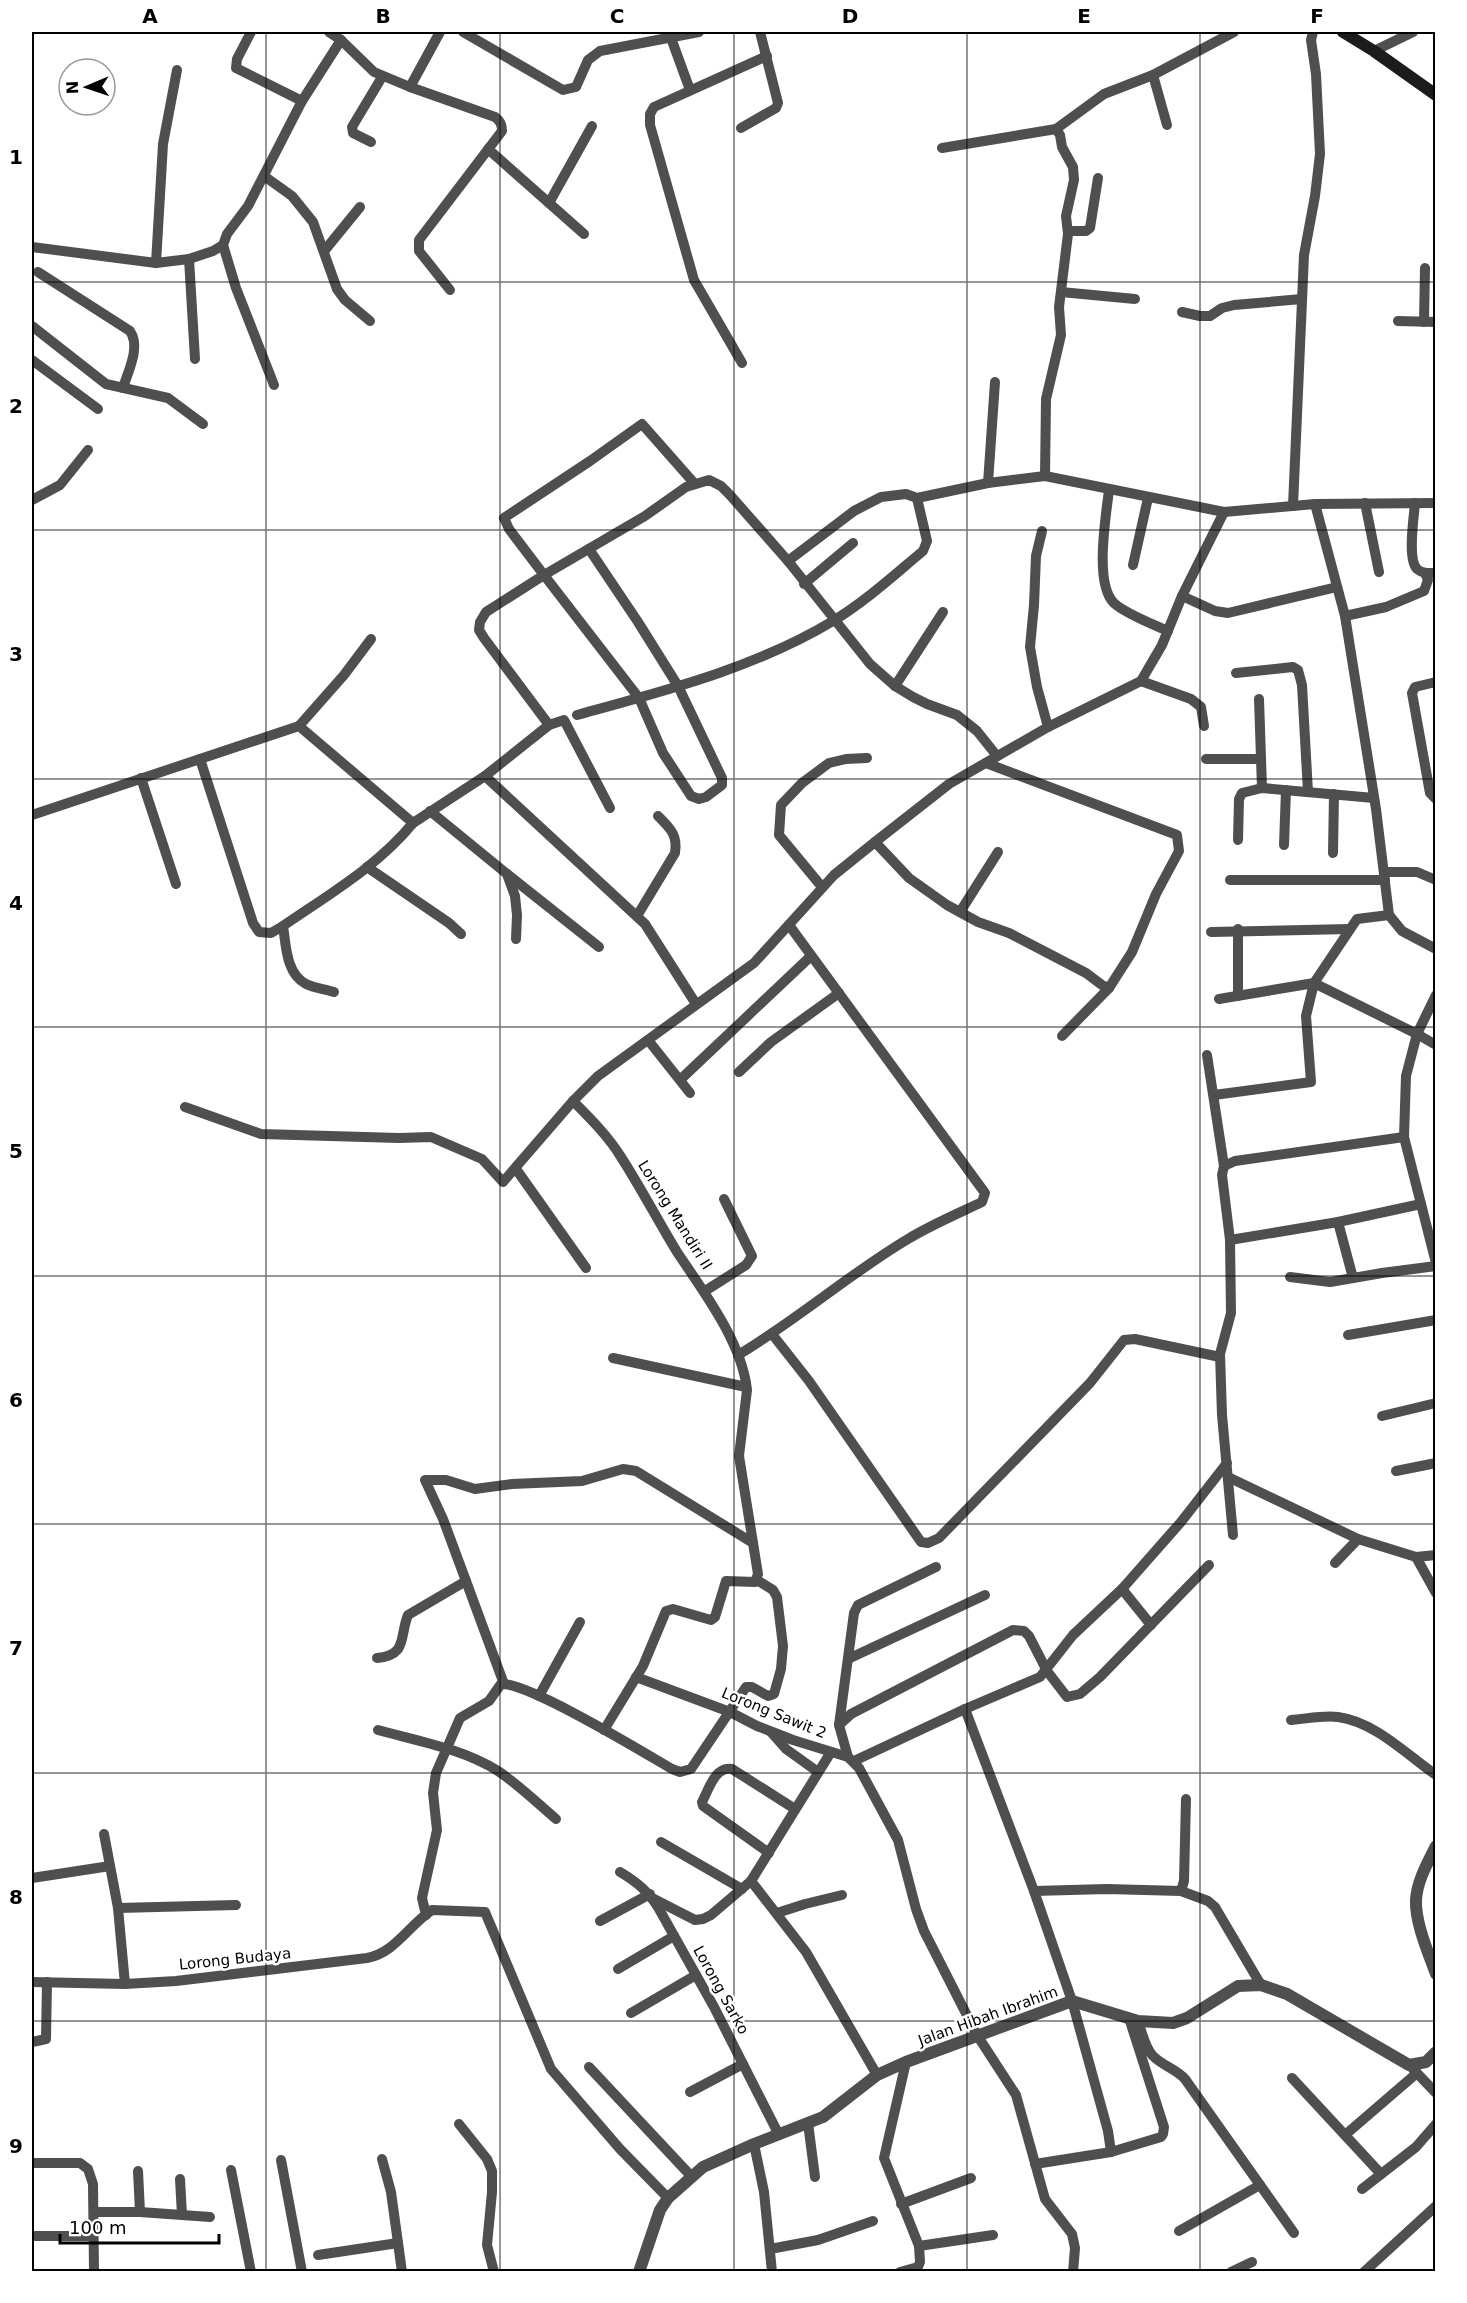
<svg xmlns="http://www.w3.org/2000/svg" width="1467" height="2303" font-family="'DejaVu Sans',sans-serif">
<style>
.lines{fill:none;stroke-linecap:round;stroke-linejoin:round}
.minor{stroke:#4f4f4f;stroke-width:10}
.tertiary{stroke:#4f4f4f;stroke-width:12}
.secondary{stroke:#1c1c1c;stroke-width:12}
.grid{fill:none;stroke:#000;stroke-width:1.5;stroke-opacity:0.55}
.labels{text-anchor:middle;stroke-width:5;stroke-linejoin:round;paint-order:stroke}
.street-label{font-size:15px;fill:#000;stroke:#fff}
.neatline{fill:none;stroke:#000;stroke-width:2}
.grid-label{font-size:20px;text-anchor:middle;font-weight:bold;fill:#000}
</style>
<rect width="100%" height="100%" fill="#fff"/>
<g class="lines">
<g class="minor">
<polyline points="251,32 237,59 236,68 302,101"/>
<polyline points="329,32 341,40 374,72 410,87 440,32"/>
<polyline points="463,32 563,90 576,87 588,60 600,51 699,32"/>
<polyline points="671,38 690,90"/>
<polyline points="1374,51 1413,32"/>
<polyline points="1153,75 1167,125"/>
<path d="M410 87 495 117C500 121 502 124 502 131L419 240V251L450 290"/>
<polyline points="741,128 776,108 778,103 760,32"/>
<polyline points="371,142 353,133 352,127 382,77"/>
<polyline points="942,148 1056,129 1104,94 1153,75 1234,32"/>
<polyline points="488,149 584,234"/>
<polyline points="264,176 292,196 313,222 337,289 345,300 370,321"/>
<polyline points="549,203 592,126"/>
<polyline points="1068,231 1086,231 1090,228 1098,178"/>
<polyline points="223,245 236,288 274,385"/>
<polyline points="32,247 156,263 189,259 213,251 223,245 227,234 248,206 302,101 341,40"/>
<polyline points="325,250 360,207"/>
<polyline points="189,259 195,359"/>
<polyline points="156,263 163,144 177,70"/>
<path d="M38 272 130 331C141 347 128 371 123 388"/>
<polyline points="1061,292 1135,299"/>
<polyline points="1182,312 1200,316 1210,316 1222,308 1234,305 1302,299"/>
<polyline points="1398,321 1436,322"/>
<polyline points="1424,322 1425,268"/>
<polyline points="32,326 106,384 168,398 203,424"/>
<polyline points="32,360 98,409"/>
<polyline points="742,363 694,280 650,125 650,114 654,107 767,56"/>
<polyline points="1045,476 1046,399 1061,335 1059,307 1068,234 1066,216 1074,180 1073,167 1062,147 1060,135 1056,129"/>
<polyline points="988,483 995,382"/>
<path d="M1109 490C1106 516 1094 584 1114 603 1126 614 1153 624 1168 631"/>
<polyline points="32,500 60,485 88,450"/>
<polyline points="1365,503 1379,572"/>
<path d="M1415 503C1414 517 1407 559 1417 569 1423 574 1429 573 1436 573"/>
<polyline points="1315,504 1345,616 1376,809 1389,915 1402,931 1436,949"/>
<polyline points="1293,506 1304,255 1315,196 1320,154 1316,74 1311,40 1313,32"/>
<polyline points="1042,531 1036,556 1034,605 1030,647 1037,687 1048,727"/>
<polyline points="589,549 638,622 678,686 722,778 722,785 706,797 699,799 691,796 663,753 639,698 544,575 509,529 504,518 590,461 642,424 694,483"/>
<polyline points="788,561 854,511 881,497 906,494 917,498 988,483 1045,476 1224,512 1315,504 1436,503"/>
<polyline points="1133,565 1148,498"/>
<polyline points="804,584 853,543"/>
<polyline points="1182,596 1215,611 1228,613 1337,587"/>
<polyline points="1345,616 1386,607 1424,591 1428,580 1425,573"/>
<polyline points="1236,673 1293,667 1298,670 1302,685 1308,792"/>
<polyline points="1141,681 1191,699 1201,707 1204,726"/>
<polyline points="1436,682 1415,687 1412,693 1430,793 1436,799"/>
<polyline points="895,686 943,612"/>
<polyline points="1259,699 1262,788"/>
<path d="M577 715C664 691 755 668 833 621 866 601 894 575 923 551L927 541 917 498"/>
<polyline points="549,725 484,638 479,630 480,622 486,612 544,575 645,516 686,487 709,480 721,486 730,495 788,561 870,664 895,686 913,697 927,704 957,715 977,731 997,756"/>
<polyline points="299,726 344,675 371,639"/>
<path d="M200 759 253 923 259 932 271 933 283 926C328 895 378 866 413 823"/>
<polyline points="1206,759 1261,759"/>
<polyline points="485,776 645,924 696,1004"/>
<polyline points="141,778 176,884"/>
<polyline points="430,811 507,874 515,896 517,915 516,939"/>
<polyline points="32,815 299,726 413,823 485,776 549,725 564,720 610,808"/>
<polyline points="1238,840 1239,799 1242,793 1262,788 1374,798"/>
<polyline points="875,842 909,878 947,905 978,922 1009,933 1086,973 1102,985 1109,988 1132,952 1156,894 1179,851 1177,835 986,763"/>
<polyline points="1284,845 1286,790"/>
<polyline points="1333,853 1334,794"/>
<polyline points="367,867 449,923 461,934"/>
<polyline points="1384,872 1417,872 1436,880"/>
<polyline points="507,874 599,947"/>
<polyline points="1230,880 1385,880"/>
<polyline points="822,887 779,835 781,805 802,783 829,763 846,759 867,758"/>
<polyline points="960,912 998,852"/>
<path d="M637 916 675 853C678 835 670 828 658 816"/>
<path d="M283 926C286 945 286 974 306 984 314 988 325 989 334 992"/>
<polyline points="1238,929 1238,996"/>
<polyline points="1211,932 1350,929"/>
<polyline points="1436,995 1417,1034 1406,1076 1404,1137 1436,1263"/>
<polyline points="1219,999 1314,983 1357,919 1389,915"/>
<polyline points="1062,1036 1109,988"/>
<polyline points="648,1040 690,1093"/>
<polyline points="1207,1055 1224,1166"/>
<polyline points="739,1072 771,1042 839,993"/>
<polyline points="681,1079 811,956"/>
<polyline points="1214,1095 1311,1082 1306,1016 1314,983 1417,1034 1436,1045"/>
<path d="M573 1101C590 1118 608 1136 621 1157 641 1188 658 1221 677 1252 703 1291 742 1342 747 1390L739 1456 758 1574 755 1582 726 1581 715 1617 711 1620 673 1609 666 1611 643 1666 604 1730"/>
<polyline points="185,1107 261,1134 399,1138 431,1137 482,1159 503,1182 573,1101 598,1076 754,963 834,875 875,842 949,784 1048,727 1141,681 1162,645 1182,596 1224,512"/>
<polyline points="516,1169 586,1268"/>
<polyline points="1338,1222 1353,1278"/>
<polyline points="1230,1240 1338,1222 1421,1204"/>
<polyline points="1290,1277 1330,1282 1382,1273 1436,1266"/>
<polyline points="705,1291 746,1265 752,1256 724,1199"/>
<polyline points="772,1334 809,1381 921,1542 928,1543 939,1538 1090,1383 1124,1340 1135,1339 1220,1357"/>
<polyline points="1348,1335 1436,1320"/>
<path d="M738 1355C797 1320 849 1274 908 1239 931 1225 957 1214 982 1202L985 1193 789 925"/>
<polyline points="613,1358 746,1387"/>
<polyline points="1382,1416 1436,1403"/>
<polyline points="1396,1471 1436,1463"/>
<polyline points="1228,1477 1358,1539"/>
<polyline points="1233,1535 1222,1415 1220,1354 1231,1313 1230,1240 1222,1175 1224,1166 1235,1161 1404,1137"/>
<polyline points="1416,1557 1436,1593"/>
<polyline points="1335,1563 1358,1539 1416,1557 1436,1555"/>
<polyline points="466,1581 443,1519 425,1480 446,1480 475,1489 512,1484 582,1481 623,1469 636,1471 753,1543"/>
<polyline points="1122,1589 1151,1625"/>
<path d="M377 1658C408 1655 399 1637 408 1615L466 1581 504 1684"/>
<polyline points="848,1659 985,1595"/>
<polyline points="636,1677 730,1712 757,1726 793,1740 848,1757 859,1768 898,1840 916,1909 924,1931 977,2035 1016,2095 1045,2199 1072,2234 1075,2248 1073,2272"/>
<polyline points="539,1696 580,1622"/>
<polyline points="965,1709 1034,1891 1072,2001 1108,2131 1111,2152 1161,2137 1163,2134 1164,2127 1129,2018"/>
<path d="M1291 1720C1306 1719 1323 1715 1338 1717 1375 1722 1406 1754 1436 1775"/>
<polyline points="839,1725 854,1613 858,1605 936,1567"/>
<path d="M378 1730C418 1741 463 1749 498 1771 519 1785 537 1803 556 1819"/>
<polyline points="771,1732 786,1749 818,1772"/>
<polyline points="848,1757 839,1725 851,1714 1013,1630 1024,1631 1029,1636 1047,1671 1067,1697 1080,1694 1100,1677 1209,1565"/>
<polyline points="854,1761 965,1709 1040,1677 1073,1635 1122,1589 1181,1522 1227,1463"/>
<polyline points="1186,1799 1184,1881 1181,1891 1208,1901 1215,1907 1261,1985"/>
<polyline points="104,1834 118,1908 125,1984"/>
<polyline points="661,1842 742,1889"/>
<path d="M769 1853 703 1806 702 1802C709 1789 715 1766 732 1769L795 1809"/>
<path d="M620 1872C637 1882 649 1892 659 1909L714 2007 779 2135"/>
<polyline points="32,1878 110,1866"/>
<polyline points="751,1881 806,1952 877,2075"/>
<polyline points="1034,1891 1107,1889 1181,1891"/>
<polyline points="652,1898 695,1920 703,1919 711,1915 751,1881 831,1752"/>
<polyline points="118,1908 236,1905"/>
<polyline points="777,1913 805,1904 842,1895"/>
<path d="M426 1915 422 1898 437 1830 433 1793 436 1773 460 1718 489 1701 501 1684C528 1682 643 1752 672 1769L680 1772 691 1769 746 1687H752L768 1696 774 1694 781 1669 783 1646 777 1597 773 1590 757 1580"/>
<polyline points="600,1921 650,1894"/>
<polyline points="618,1969 674,1936"/>
<path d="M32 1982 125 1984 176 1981 367 1958C395 1953 409 1925 432 1910L485 1912 551 2069 620 2149 668 2198"/>
<polyline points="631,2013 696,1975"/>
<path d="M1138 2021C1142 2032 1145 2048 1153 2056 1163 2066 1176 2069 1185 2079L1294 2233"/>
<polyline points="32,2042 46,2039 47,1982"/>
<polyline points="589,2067 691,2176"/>
<polyline points="1413,2069 1436,2093"/>
<polyline points="1292,2078 1381,2174"/>
<polyline points="690,2092 743,2064"/>
<polyline points="808,2123 815,2177"/>
<polyline points="459,2124 487,2159 492,2171 492,2192 487,2245 494,2272"/>
<polyline points="1345,2135 1417,2073"/>
<polyline points="754,2144 764,2192 772,2272"/>
<polyline points="382,2159 391,2192 402,2272"/>
<polyline points="281,2160 302,2272"/>
<polyline points="32,2163 80,2163 88,2169 93,2184 94,2272"/>
<polyline points="1035,2164 1111,2152"/>
<polyline points="231,2170 251,2272"/>
<polyline points="138,2171 140,2212"/>
<polyline points="180,2179 182,2215"/>
<polyline points="1362,2189 1416,2147 1436,2124"/>
<polyline points="901,2204 971,2178"/>
<polyline points="94,2212 140,2212 210,2217"/>
<polyline points="1179,2231 1260,2185"/>
<polyline points="32,2236 93,2236"/>
<polyline points="919,2246 993,2235"/>
<polyline points="770,2249 818,2240 873,2221"/>
<polyline points="318,2255 398,2243"/>
<polyline points="900,2272 918,2267 920,2262 919,2246 884,2158 906,2062"/>
<polyline points="1231,2272 1252,2262"/>
<polyline points="1364,2272 1436,2206"/>
</g>
<g class="tertiary">
<path d="M1436 1846C1428 1862 1417 1881 1416 1900 1415 1922 1428 1952 1436 1974"/>
<polyline points="639,2272 660,2210 668,2198 703,2167 754,2144 823,2117 877,2075 906,2062 1072,2001 1138,2021 1173,2023 1187,2018 1238,1986 1261,1985 1287,1994 1409,2065 1426,2062 1436,2052"/>
</g>
<polyline class="secondary" points="1343,32 1374,51 1436,95"/>
</g>
<path class="grid" d="M266 32V2272M500 32V2272M734 32V2272M967 32V2272M1200 32V2272M32 282H1436M32 530H1436M32 779H1436M32 1027H1436M32 1276H1436M32 1524H1436M32 1773H1436M32 2021H1436"/>
<g class="labels">
<g class="street-label">
<text transform="translate(675 1215) rotate(58)" y="5">Lorong Mandiri II</text>
<text transform="translate(774 1713) rotate(22)" y="5">Lorong Sawit 2</text>
<text transform="translate(235 1959) rotate(-6)" y="5">Lorong Budaya</text>
<text transform="translate(721 1990) rotate(61)" y="5">Lorong Sarko</text>
<text transform="translate(988 2016) rotate(-20)" y="5">Jalan Hibah Ibrahim</text>
</g>
</g>
<rect width="1467" height="2303" fill="none" stroke="#ffffff" stroke-width="66"/>
<g transform="translate(87 87) rotate(268)"><circle r="28" fill="#ffffff" stroke="#999999" stroke-width="1.5"/>
<path d="M0-4.5L10 22L0 15L-10 22Z" fill="#000000"/>
<text y="-9" font-size="16" font-weight="bold" text-anchor="middle" fill="#000000">N</text>
</g>
<path d="M60 2234v9h159v-9" fill="none" stroke="#000000" stroke-width="3"/>
<text x="69" y="2234" font-size="18" fill="#000000" stroke="#ffffff" stroke-width="4.5" paint-order="stroke">100 m</text>
<rect x="33" y="33" width="1401" height="2237" class="neatline"/>
<g class="grid-label">
<text x="150" y="23">A</text>
<text x="383" y="23">B</text>
<text x="617" y="23">C</text>
<text x="850" y="23">D</text>
<text x="1084" y="23">E</text>
<text x="1317" y="23">F</text>
<text x="16" y="164">1</text>
<text x="16" y="413">2</text>
<text x="16" y="661">3</text>
<text x="16" y="910">4</text>
<text x="16" y="1158">5</text>
<text x="16" y="1407">6</text>
<text x="16" y="1655">7</text>
<text x="16" y="1904">8</text>
<text x="16" y="2153">9</text>
</g>
</svg>
